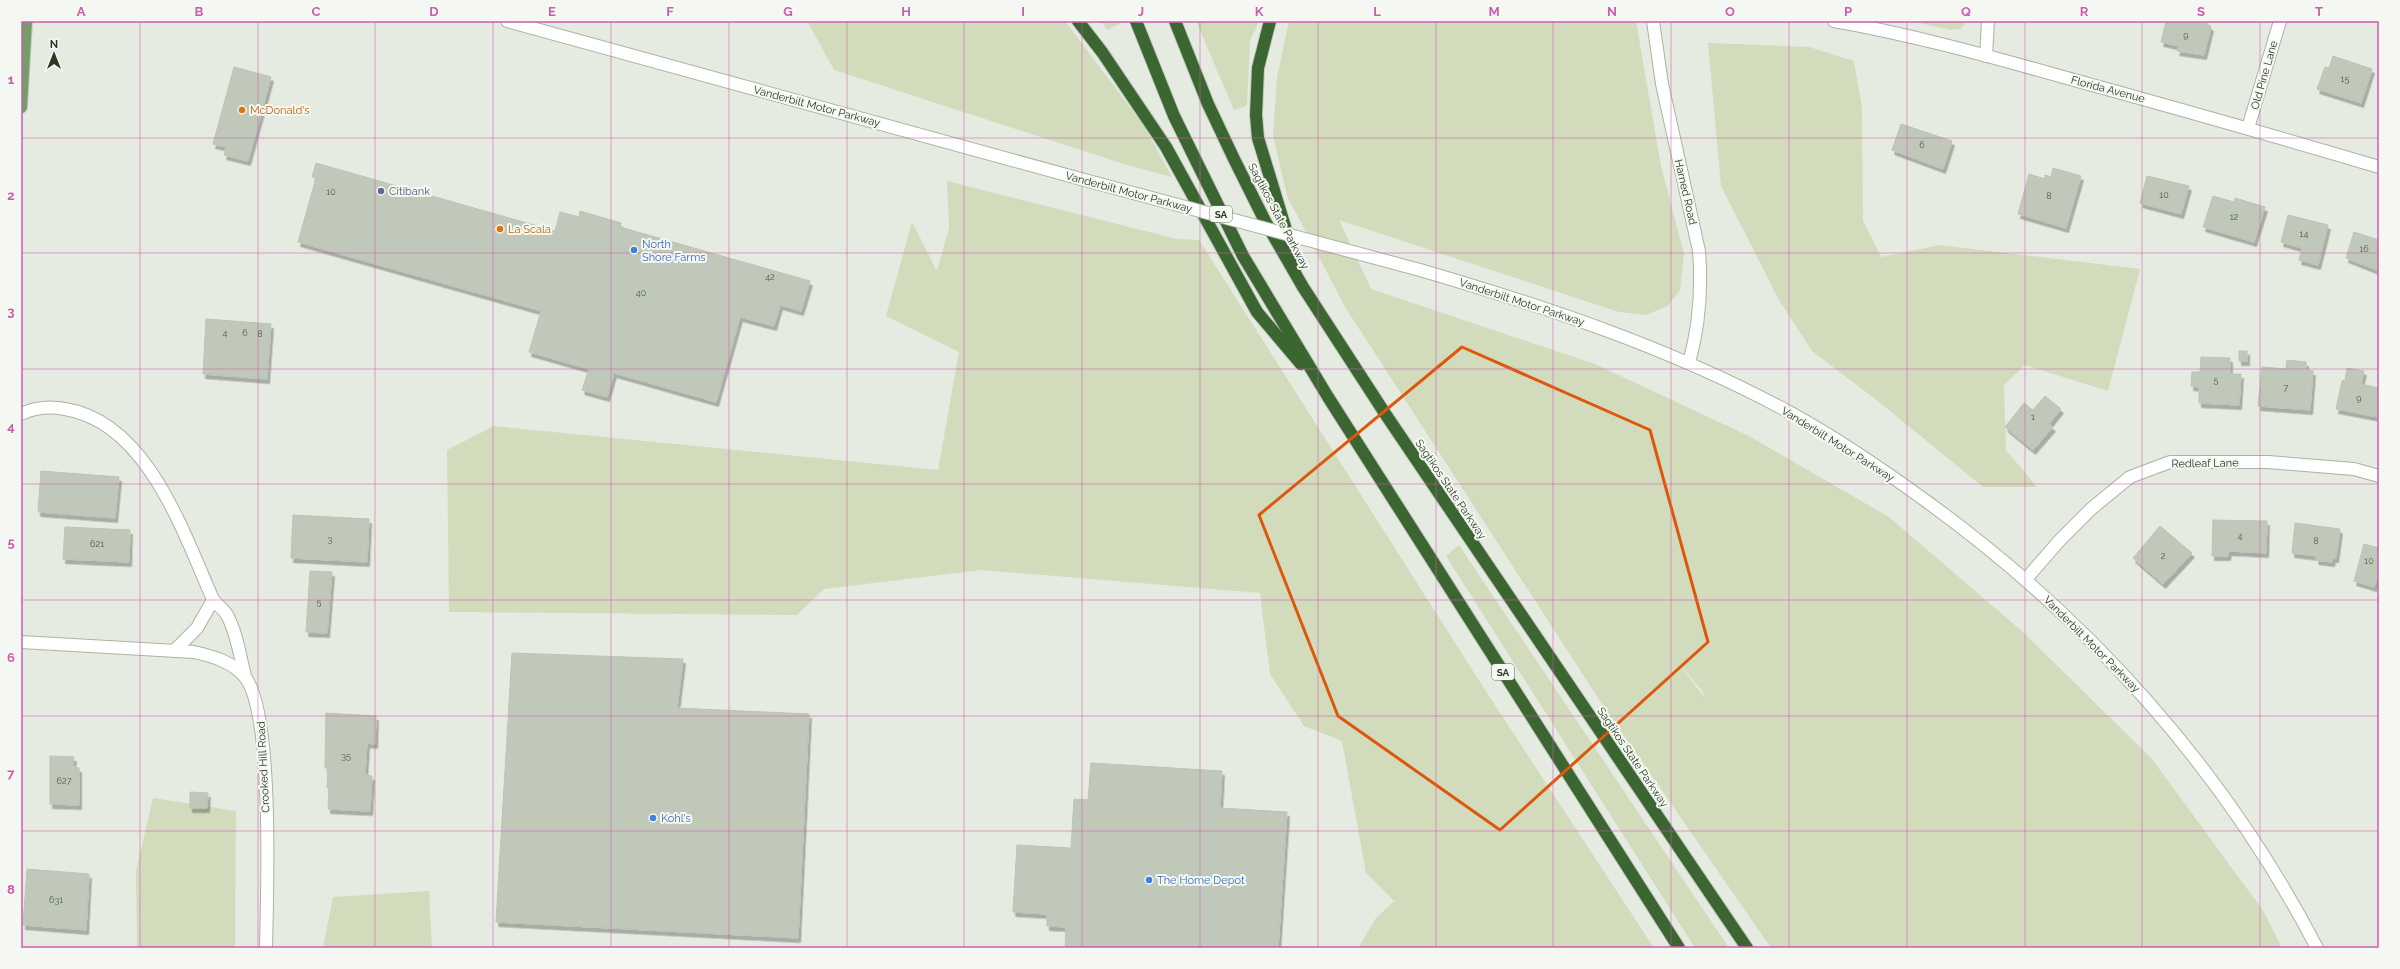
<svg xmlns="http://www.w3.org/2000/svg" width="2400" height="969" font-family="Raleway,sans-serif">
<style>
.green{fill:#d2dbbc;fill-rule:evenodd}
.building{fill:#c0c8ba;stroke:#bbc4b4;filter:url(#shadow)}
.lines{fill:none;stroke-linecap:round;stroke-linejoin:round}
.minor-casing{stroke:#aab2a4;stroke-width:14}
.secondary-casing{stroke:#a8b6a1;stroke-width:14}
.primary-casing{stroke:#c3c8c1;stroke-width:14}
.motorway-casing{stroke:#c3c8c1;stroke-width:14}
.minor{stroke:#fff;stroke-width:12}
.secondary{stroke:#fff;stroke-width:12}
.primary{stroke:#769d69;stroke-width:12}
.motorway{stroke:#3b6531;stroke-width:12}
.secondary-bridge-casing{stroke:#a8b6a1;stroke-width:14;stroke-linecap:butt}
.secondary-bridge{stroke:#fff;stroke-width:12}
.marked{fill:none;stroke:#de570d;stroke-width:3;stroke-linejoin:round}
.grid{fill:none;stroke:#cc5caf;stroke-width:1;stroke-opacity:0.55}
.food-dot{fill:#e8710a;stroke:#f5f8f2;stroke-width:1.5}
.service-dot{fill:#5c6f8a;stroke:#f5f8f2;stroke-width:1.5}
.shop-dot{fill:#3f7fe0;stroke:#f5f8f2;stroke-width:1.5}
.labels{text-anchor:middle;stroke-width:4;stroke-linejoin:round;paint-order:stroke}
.number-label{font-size:9px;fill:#4f5e49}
.shield{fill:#f5f8f2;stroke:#667361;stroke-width:1}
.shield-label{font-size:10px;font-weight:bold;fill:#293a23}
.street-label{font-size:11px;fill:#293a23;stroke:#f5f8f2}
.food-label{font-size:11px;fill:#c56008;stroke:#f5f8f2;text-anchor:start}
.service-label{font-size:11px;fill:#4e5e75;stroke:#f5f8f2;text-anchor:start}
.shop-label{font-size:11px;fill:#366cbe;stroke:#f5f8f2;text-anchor:start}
.neatline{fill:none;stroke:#cc5caf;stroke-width:1.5}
.grid-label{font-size:13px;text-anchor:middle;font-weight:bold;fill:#cc5caf}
</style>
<defs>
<filter id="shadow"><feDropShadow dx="2.5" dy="4.5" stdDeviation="0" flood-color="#0004"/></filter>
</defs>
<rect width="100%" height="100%" fill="#e6ebe1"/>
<g class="green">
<polygon points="807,21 1065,21 1144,126 1172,177 1127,165 834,70"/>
<polygon points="1101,21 1119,21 1120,24 1107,30"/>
<polygon points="1196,21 1259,21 1250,41 1247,106 1234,110"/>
<path d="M1289 21H1636L1661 166 1684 254 1680 290 1668 306 1646 315 1619 312 1339 220 1371 289 1595 364 1749 436 1889 517 2023 632 2152 759 2264 912 2282 948H1771L1600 701 1345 307 1287 196 1273 135 1277 77ZM1676 660 1703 692 1704 697Z"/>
<polygon points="1912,21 1967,21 1960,29 1950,30"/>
<polygon points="1708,43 1809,47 1854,61 1862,108 1863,220 1881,257 1940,245 2140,269 2108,391 2025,365 2004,385 2006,450 2037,487 1983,487 1879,402 1812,351 1779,300 1721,186"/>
<polygon points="947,181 1177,239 1199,240 1485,690 1654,948 1358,948 1376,918 1394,901 1366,873 1342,741 1304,726 1270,674 1260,593 982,570 824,589 797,615 449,612 447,450 494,426 938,470 959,352 886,316 912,222 937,271 949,228"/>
<polygon points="1459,545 1729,948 1695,948 1446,556"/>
<polygon points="153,798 236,811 235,948 137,948 136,871"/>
<polygon points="429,891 432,948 323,948 333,897"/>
</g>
<g class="building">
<polygon points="2166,21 2207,21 2207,24 2211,27 2204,55 2177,51 2179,46 2161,42"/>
<polygon points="2333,56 2372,69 2361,103 2317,89 2325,67 2329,68"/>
<polygon points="234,67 271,77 248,161 224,155 226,147 213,144"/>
<polygon points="1901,124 1952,141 1943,169 1892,150"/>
<polygon points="316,163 555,231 560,212 579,217 580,211 621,223 620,227 810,281 801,311 780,305 774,326 740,317 716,402 614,373 607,397 582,390 589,369 529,352 541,311 298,242 316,178 312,177"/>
<polygon points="2053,168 2081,176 2066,228 2018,214 2029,174 2045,179 2045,175 2051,177"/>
<polygon points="2147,176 2189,186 2181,214 2140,203"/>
<polygon points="2213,196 2234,202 2235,198 2265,207 2254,242 2203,227"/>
<polygon points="2288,215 2328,225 2318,265 2299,260 2302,248 2281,242"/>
<polygon points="2354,232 2379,240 2379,271 2346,258"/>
<polygon points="206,319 271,324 267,379 203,374"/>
<rect x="2239" y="351" width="8" height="10"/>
<polygon points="2201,357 2230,358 2230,374 2241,374 2239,405 2199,403 2199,387 2191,386 2192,372 2200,372"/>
<polygon points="2287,360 2306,362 2306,370 2313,371 2310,410 2258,406 2262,367 2286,369"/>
<polygon points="2347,368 2364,371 2361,384 2379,388 2378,417 2336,409 2342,381 2345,380"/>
<polygon points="2045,396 2061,409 2049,424 2053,427 2033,450 2005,427 2024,403 2033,410"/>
<polygon points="41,471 119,477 115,518 38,512"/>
<polygon points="293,515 369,519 367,562 291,558"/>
<polygon points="2213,520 2267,521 2266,553 2229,551 2228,556 2212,556"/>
<polygon points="2295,523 2340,529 2336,558 2333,558 2332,562 2316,560 2317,556 2292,553"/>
<polygon points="2160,526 2192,553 2163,584 2133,558"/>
<polygon points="65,527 130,530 129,562 63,559"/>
<polygon points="2364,544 2379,548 2379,575 2374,587 2354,581"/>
<polygon points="310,571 332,572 327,633 306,632"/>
<polygon points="512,653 683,659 677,708 809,714 798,938 496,922"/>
<polygon points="326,713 376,716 375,744 367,743 365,775 372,776 370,811 328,809 329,788 327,788 328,768 325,768"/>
<polygon points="50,756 74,757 73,766 79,768 79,805 50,804"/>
<polygon points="1091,763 1222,771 1220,808 1287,812 1278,948 1065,948 1066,927 1047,926 1047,914 1013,912 1017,845 1071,848 1074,799 1088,800"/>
<polygon points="190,792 208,793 207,808 190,808"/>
<polygon points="27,869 89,874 86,930 23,925"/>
</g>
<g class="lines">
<defs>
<g id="minor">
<path d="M1834 21C1915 35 1995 58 2074 80 2176 108 2278 137 2379 167"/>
<polyline points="1986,56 1988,21"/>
<polyline points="2248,128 2280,21"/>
<path d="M21 414C36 407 49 406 65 409 147 422 183 532 212 597 215 604 223 608 227 615 237 633 240 657 245 676"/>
<polyline points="2026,579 2060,540 2091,509 2130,477 2170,462 2268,462 2354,469 2379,476"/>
<polyline points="175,650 197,628 213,600"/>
</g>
<g id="secondary">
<polyline points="507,21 1081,179"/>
<path d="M1653 21 1662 84 1699 251C1702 289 1699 327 1689 363"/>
<path d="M1420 270C1547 307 1673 349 1789 412 1837 438 1882 469 1926 501 2089 619 2224 769 2317 948"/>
<path d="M21 642 194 652C212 656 233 662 245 677 274 713 267 896 266 948"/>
</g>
<polyline id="primary" points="21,107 26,21"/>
<g id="motorway">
<polyline points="1078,21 1102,52 1166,147 1257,312 1301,364"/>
<polyline points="1136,21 1174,116 1243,256 1328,397 1679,948"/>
<polyline points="1175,21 1208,104 1234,159 1265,221 1303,287 1386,415 1747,948"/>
<polyline points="1270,21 1258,68 1256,115 1258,138 1297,266"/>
</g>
</defs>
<use href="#minor" class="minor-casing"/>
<use href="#secondary" class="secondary-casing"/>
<use href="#primary" class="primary-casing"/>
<use href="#motorway" class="motorway-casing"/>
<use href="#minor" class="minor"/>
<use href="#secondary" class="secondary"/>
<use href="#primary" class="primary"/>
<use href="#motorway" class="motorway"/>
<defs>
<polyline id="secondary-bridge" points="1081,179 1420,270"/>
</defs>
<use href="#secondary-bridge" class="secondary-bridge-casing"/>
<use href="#secondary-bridge" class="secondary-bridge"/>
</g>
<path class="marked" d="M1462 347 1650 430 1708 642 1500 830 1338 716 1259 515Z"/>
<path class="grid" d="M140 21V948M258 21V948M375 21V948M493 21V948M611 21V948M729 21V948M847 21V948M964 21V948M1082 21V948M1200 21V948M1318 21V948M1436 21V948M1553 21V948M1671 21V948M1789 21V948M1907 21V948M2025 21V948M2142 21V948M2260 21V948M21 138H2379M21 253H2379M21 369H2379M21 484H2379M21 600H2379M21 716H2379M21 831H2379"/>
<g class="food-dot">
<circle cx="242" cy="110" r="4"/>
<circle cx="500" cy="229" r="4"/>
</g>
<circle class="service-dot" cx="381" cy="191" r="4"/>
<g class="shop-dot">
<circle cx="634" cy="250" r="4"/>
<circle cx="653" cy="818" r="4"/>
<circle cx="1149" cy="880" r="4"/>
</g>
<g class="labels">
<g class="number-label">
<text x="2186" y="38">9</text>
<text x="2345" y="82">15</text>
<text x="1922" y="148">6</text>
<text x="331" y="195">10</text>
<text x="2164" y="198">10</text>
<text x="2049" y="199">8</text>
<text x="2234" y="220">12</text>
<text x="2304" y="237">14</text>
<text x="2364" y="252">16</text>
<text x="770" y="280">42</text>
<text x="641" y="296">40</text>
<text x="225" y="336">4</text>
<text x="245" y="336">6</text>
<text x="260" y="337">8</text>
<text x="2216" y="383">5</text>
<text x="2286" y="391">7</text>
<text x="2359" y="401">9</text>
<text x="2033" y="420">1</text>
<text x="2240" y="539">4</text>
<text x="330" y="542">3</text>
<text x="2316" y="544">8</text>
<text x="97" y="547">621</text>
<text x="2163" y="559">2</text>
<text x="2369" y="564">10</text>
<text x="319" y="605">5</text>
<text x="346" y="759">35</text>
<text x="64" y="784">627</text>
<text x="56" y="903">631</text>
</g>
<g class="shield">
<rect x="1210" y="206" width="22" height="16" rx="3"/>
<rect x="1492" y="664" width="22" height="16" rx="3"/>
</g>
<g class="shield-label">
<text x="1221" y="218">SA</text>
<text x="1503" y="676">SA</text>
</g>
<g class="street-label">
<text transform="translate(2264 75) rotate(-74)" y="4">Old Pine Lane</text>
<text transform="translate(2108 89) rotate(15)" y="4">Florida Avenue</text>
<text transform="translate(817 106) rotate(15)" y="4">Vanderbilt Motor Parkway</text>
<text transform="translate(1129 192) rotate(15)" y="4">Vanderbilt Motor Parkway</text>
<text transform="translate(1686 192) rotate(77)" y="4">Harned Road</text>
<text transform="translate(1279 216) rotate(62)" y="4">Sagtikos State Parkway</text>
<text transform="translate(1522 302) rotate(18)" y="4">Vanderbilt Motor Parkway</text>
<text transform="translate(1838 444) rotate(32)" y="4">Vanderbilt Motor Parkway</text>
<text transform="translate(2205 463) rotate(-1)" y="4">Redleaf Lane</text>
<text transform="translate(1451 489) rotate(56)" y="4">Sagtikos State Parkway</text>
<text transform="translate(2092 644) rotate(45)" y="4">Vanderbilt Motor Parkway</text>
<text transform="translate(1633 757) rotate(56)" y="4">Sagtikos State Parkway</text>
<text transform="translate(263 767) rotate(-93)" y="4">Crooked Hill Road</text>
</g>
<g class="food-label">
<text x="250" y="114">McDonald's</text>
<text x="508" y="233">La Scala</text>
</g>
<g class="service-label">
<text x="389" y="195">Citibank</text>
</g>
<g class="shop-label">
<text x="642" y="248">North<tspan x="642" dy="13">Shore Farms</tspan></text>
<text x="661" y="822">Kohl's</text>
<text x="1157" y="884">The Home Depot</text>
</g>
</g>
<rect width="2400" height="969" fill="none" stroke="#f5f8f2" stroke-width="44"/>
<g transform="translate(54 54)" stroke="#f5f8f2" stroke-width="3" paint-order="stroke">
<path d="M0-3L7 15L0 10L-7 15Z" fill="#293a23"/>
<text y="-6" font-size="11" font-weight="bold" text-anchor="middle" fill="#293a23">N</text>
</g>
<rect x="22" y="22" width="2356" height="925" class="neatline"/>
<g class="grid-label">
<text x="81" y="16">A</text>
<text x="199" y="16">B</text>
<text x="316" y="16">C</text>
<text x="434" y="16">D</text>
<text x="552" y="16">E</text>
<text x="670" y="16">F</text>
<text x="788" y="16">G</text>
<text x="906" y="16">H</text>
<text x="1023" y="16">I</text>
<text x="1141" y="16">J</text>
<text x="1259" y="16">K</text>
<text x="1377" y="16">L</text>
<text x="1494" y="16">M</text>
<text x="1612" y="16">N</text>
<text x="1730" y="16">O</text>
<text x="1848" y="16">P</text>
<text x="1966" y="16">Q</text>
<text x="2084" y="16">R</text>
<text x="2201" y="16">S</text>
<text x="2319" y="16">T</text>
<text x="11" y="84">1</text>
<text x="11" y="200">2</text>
<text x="11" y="316">3</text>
<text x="11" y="431">4</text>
<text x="11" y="547">5</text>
<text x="11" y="662">6</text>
<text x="11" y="778">7</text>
<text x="11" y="894">8</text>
</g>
</svg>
